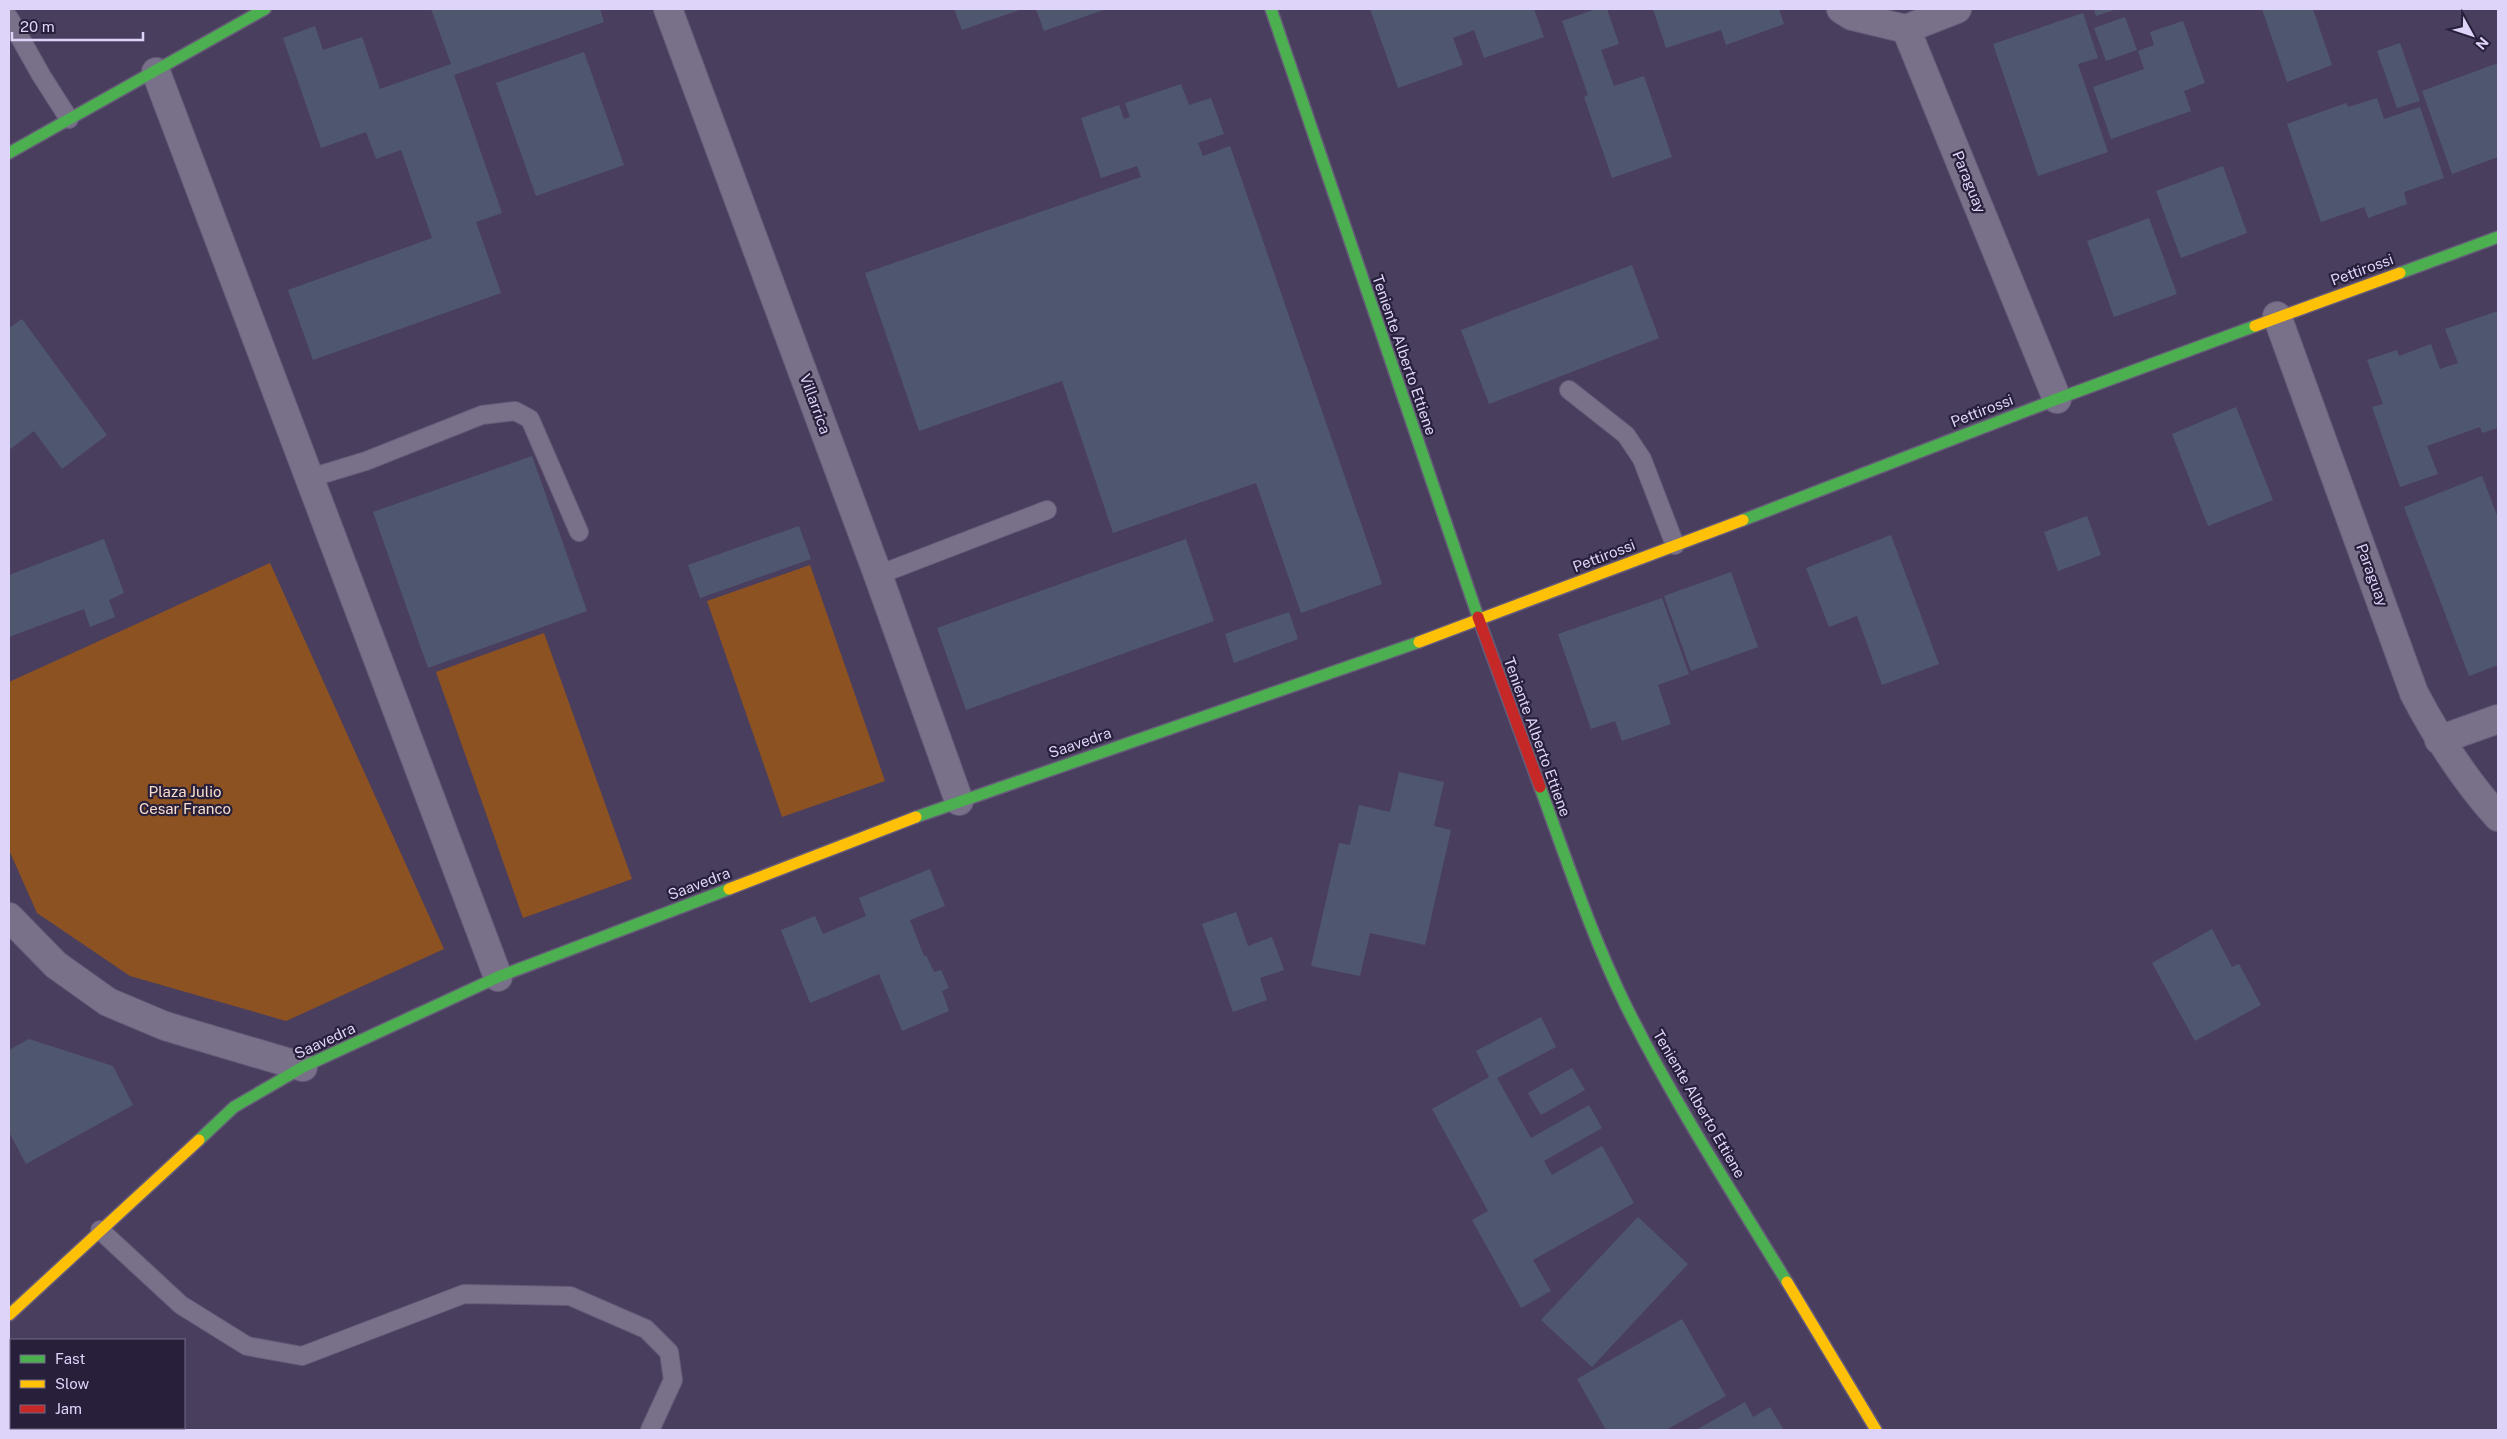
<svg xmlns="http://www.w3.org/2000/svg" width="2507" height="1439" font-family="'Public Sans',sans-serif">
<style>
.green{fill:#8c5222}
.building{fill:#4f576e}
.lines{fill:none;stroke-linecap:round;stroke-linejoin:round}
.lane-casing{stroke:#665c79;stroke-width:20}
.street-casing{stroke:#665c79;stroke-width:30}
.fast-casing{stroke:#665c79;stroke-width:14}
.slow-casing{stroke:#665c79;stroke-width:14}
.jam-casing{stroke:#665c79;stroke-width:14}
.lane{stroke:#797189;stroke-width:18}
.street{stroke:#797189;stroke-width:28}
.fast{stroke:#4caf50;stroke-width:11}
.slow{stroke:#ffc107;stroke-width:11}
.jam{stroke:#c62828;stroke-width:11}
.labels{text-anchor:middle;stroke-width:4.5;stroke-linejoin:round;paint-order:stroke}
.street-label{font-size:15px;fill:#ded4f9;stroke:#28203b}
.park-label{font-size:15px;fill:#f8decc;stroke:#28203b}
</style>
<rect width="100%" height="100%" fill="#4a3e5f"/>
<g class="green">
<polygon points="270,563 444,949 286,1021 130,976 37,913 9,850 9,682"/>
<polygon points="810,565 885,781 782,817 707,601"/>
<polygon points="544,633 632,879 523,918 436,672"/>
</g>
<g class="building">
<polygon points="431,9 600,9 604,22 454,75 502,213 476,222 501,293 313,360 288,290 432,238 401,150 376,159 366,132 321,148 283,38 315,26 323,50 362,37 380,89 451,64"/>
<polygon points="954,9 1022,9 962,30"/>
<polygon points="1036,9 1106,9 1044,31"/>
<polygon points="1370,9 1534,9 1544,37 1484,58 1474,30 1453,38 1463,65 1398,88"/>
<polygon points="1596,9 1607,9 1619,44 1601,50 1614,86 1644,76 1672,157 1612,178 1584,97 1588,95 1562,21"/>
<polygon points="1653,9 1779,9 1784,24 1726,45 1721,30 1666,48"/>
<polygon points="2094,9 2117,9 2096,16"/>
<polygon points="2262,9 2313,9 2332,65 2287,82"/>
<polygon points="2083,13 2098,58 2078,64 2108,152 2038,176 1993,44"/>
<polygon points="2125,17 2137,50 2106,61 2094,28"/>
<polygon points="2183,21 2205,83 2184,91 2191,111 2111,139 2093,87 2144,69 2138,51 2154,45 2150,32"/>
<polygon points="2400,43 2420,101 2397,108 2377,51"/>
<polygon points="584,52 624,165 536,196 496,83"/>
<polygon points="2498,63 2498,157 2452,174 2422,91"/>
<polygon points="1181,84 1189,105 1211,98 1224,134 1198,143 1203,156 1230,146 1382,584 1301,613 1256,483 1113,533 1062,381 919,431 865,273 1141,177 1137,166 1101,178 1081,118 1119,105 1124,119 1130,117 1125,103"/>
<polygon points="2377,98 2384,119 2420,107 2444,178 2404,192 2407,204 2368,218 2364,207 2321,222 2287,124 2346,103 2348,107"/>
<polygon points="2223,166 2247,233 2181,258 2156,191"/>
<polygon points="2149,218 2177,294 2114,317 2087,241"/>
<polygon points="1632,265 1659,338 1489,404 1461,330"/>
<polygon points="2498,311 2498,428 2482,433 2480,427 2427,446 2438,474 2400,487 2372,407 2383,404 2367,360 2397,350 2399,356 2431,344 2440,369 2458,363 2445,329"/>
<polygon points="22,319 107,435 62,469 34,431 9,450 9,328"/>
<polygon points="2236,407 2273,500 2208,526 2172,434"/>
<polygon points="532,456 587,611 428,668 373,512"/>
<polygon points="2482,476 2498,518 2498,665 2469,676 2404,507"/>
<polygon points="2087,516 2101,555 2058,571 2044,532"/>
<polygon points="799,526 811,559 700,598 688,565"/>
<polygon points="1891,535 1939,664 1882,685 1857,616 1829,627 1806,568"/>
<polygon points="104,539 124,593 109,600 115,617 90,627 84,609 9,637 9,575"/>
<polygon points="1186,539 1214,621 966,710 937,628"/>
<polygon points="1731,572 1758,647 1691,671 1664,596"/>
<polygon points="1662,598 1689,674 1658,685 1671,724 1622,741 1615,721 1591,729 1558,634"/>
<polygon points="1289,612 1298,639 1234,663 1225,634"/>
<polygon points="1399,772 1444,782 1434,826 1451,830 1425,945 1370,933 1360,976 1311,966 1339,843 1350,845 1359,805 1390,812"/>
<polygon points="930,869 945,906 910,920 924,956 926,955 934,972 941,970 949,988 942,991 949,1011 902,1031 879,974 810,1003 781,930 815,916 823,934 866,916 859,898"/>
<polygon points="1236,912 1248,946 1272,937 1284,970 1260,978 1267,1000 1233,1012 1202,924"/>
<polygon points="2212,929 2232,967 2239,964 2261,1005 2195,1041 2152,963"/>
<polygon points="1541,1017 1556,1047 1497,1078 1531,1138 1589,1105 1602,1128 1544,1161 1552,1175 1602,1146 1634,1203 1533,1260 1551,1291 1521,1308 1472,1220 1488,1211 1432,1109 1489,1077 1476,1051"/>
<polygon points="29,1039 113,1066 133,1105 26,1164 9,1132 9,1050"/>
<polygon points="1572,1068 1585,1090 1541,1115 1528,1093"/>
<polygon points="1638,1217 1688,1264 1592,1367 1541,1320"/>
<polygon points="1682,1319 1726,1396 1666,1430 1606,1430 1577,1379"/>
<polygon points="1745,1402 1753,1417 1770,1407 1784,1430 1696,1430"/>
</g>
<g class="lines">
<defs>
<g id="lane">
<polyline points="9,18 41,75 69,119"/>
<polyline points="1569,390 1626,435 1642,459 1675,545"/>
<polyline points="310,478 366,461 482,415 515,411 530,419 579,532"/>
<polyline points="878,575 1047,510"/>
<polyline points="100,1230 181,1305 247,1346 302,1356 464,1294 570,1296 646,1329 669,1352 673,1380 650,1430"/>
</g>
<g id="street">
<polyline points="668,9 878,575 959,801"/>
<polyline points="1841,9 1852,16 1906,29 2057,399"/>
<polyline points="1906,29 1957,9"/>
<polyline points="156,72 498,977"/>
<path d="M2277 316 2414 693C2438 739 2463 778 2498 817"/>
<polyline points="2439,740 2498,719"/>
<polyline points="9,917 56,965 108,1002 165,1026 303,1067"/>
</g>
<g id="fast">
<polyline points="1271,9 1478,617"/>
<polyline points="9,153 265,9"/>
<polyline points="2400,273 2498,237"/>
<polyline points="1743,520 2057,399 2255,326"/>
<path d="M1540 787C1567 861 1592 937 1627 1008 1674 1102 1732 1192 1787 1282"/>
<polyline points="916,817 1419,642"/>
<polyline points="199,1140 234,1107 303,1067 498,977 729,889"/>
</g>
<g id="slow">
<polyline points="2255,326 2400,273"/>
<polyline points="1419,642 1743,520"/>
<polyline points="729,889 916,817"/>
<polyline points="1787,1282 1876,1430"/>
<polyline points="9,1315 199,1140"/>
</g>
<polyline id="jam" points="1478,617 1540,787"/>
</defs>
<use href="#lane" class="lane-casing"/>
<use href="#street" class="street-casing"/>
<use href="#fast" class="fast-casing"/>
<use href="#slow" class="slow-casing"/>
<use href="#jam" class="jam-casing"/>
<use href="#lane" class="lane"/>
<use href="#street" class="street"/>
<use href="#fast" class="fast"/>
<use href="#slow" class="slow"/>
<use href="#jam" class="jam"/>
</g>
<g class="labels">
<g class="street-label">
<text transform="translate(1969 182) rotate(68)" y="5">Paraguay</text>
<text transform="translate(2362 270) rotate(-20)" y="5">Pettirossi</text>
<text transform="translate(1404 355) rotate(71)" y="5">Teniente Alberto Ettiene</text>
<text transform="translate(815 404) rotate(70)" y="5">Villarrica</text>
<text transform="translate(1982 411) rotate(-21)" y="5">Pettirossi</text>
<text transform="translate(1604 556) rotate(-21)" y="5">Pettirossi</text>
<text transform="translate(2372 575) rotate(70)" y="5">Paraguay</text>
<text transform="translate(1537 737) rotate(70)" y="5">Teniente Alberto Ettiene</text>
<text transform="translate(1080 743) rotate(-19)" y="5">Saavedra</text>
<text transform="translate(699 884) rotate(-21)" y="5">Saavedra</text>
<text transform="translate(325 1041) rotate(-25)" y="5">Saavedra</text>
<text transform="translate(1699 1104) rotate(60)" y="5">Teniente Alberto Ettiene</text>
</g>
<g class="park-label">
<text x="185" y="797">Plaza Julio<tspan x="185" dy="17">Cesar Franco</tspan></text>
</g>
</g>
<rect width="2507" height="1439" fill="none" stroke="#ded4f9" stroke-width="20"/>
<rect x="10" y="1339" width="175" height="90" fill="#28203b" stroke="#716887"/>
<rect x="20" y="1355" width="25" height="8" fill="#4caf50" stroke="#716887"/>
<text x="55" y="1364" font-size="15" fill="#ded4f9">Fast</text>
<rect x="20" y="1380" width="25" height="8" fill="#ffc107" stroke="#716887"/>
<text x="55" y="1389" font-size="15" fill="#ded4f9">Slow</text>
<rect x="20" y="1405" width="25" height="8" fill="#c62828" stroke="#716887"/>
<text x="55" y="1414" font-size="15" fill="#ded4f9">Jam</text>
<g transform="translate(2472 35) rotate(130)" stroke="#28203b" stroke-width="4" paint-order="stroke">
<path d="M0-4L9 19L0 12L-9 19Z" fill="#ded4f9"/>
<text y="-8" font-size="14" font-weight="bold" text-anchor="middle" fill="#ded4f9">N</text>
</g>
<path d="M12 32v8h131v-8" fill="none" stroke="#ded4f9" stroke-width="2.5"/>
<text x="20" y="32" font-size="15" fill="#ded4f9" stroke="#28203b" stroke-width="4" paint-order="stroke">20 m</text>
</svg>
